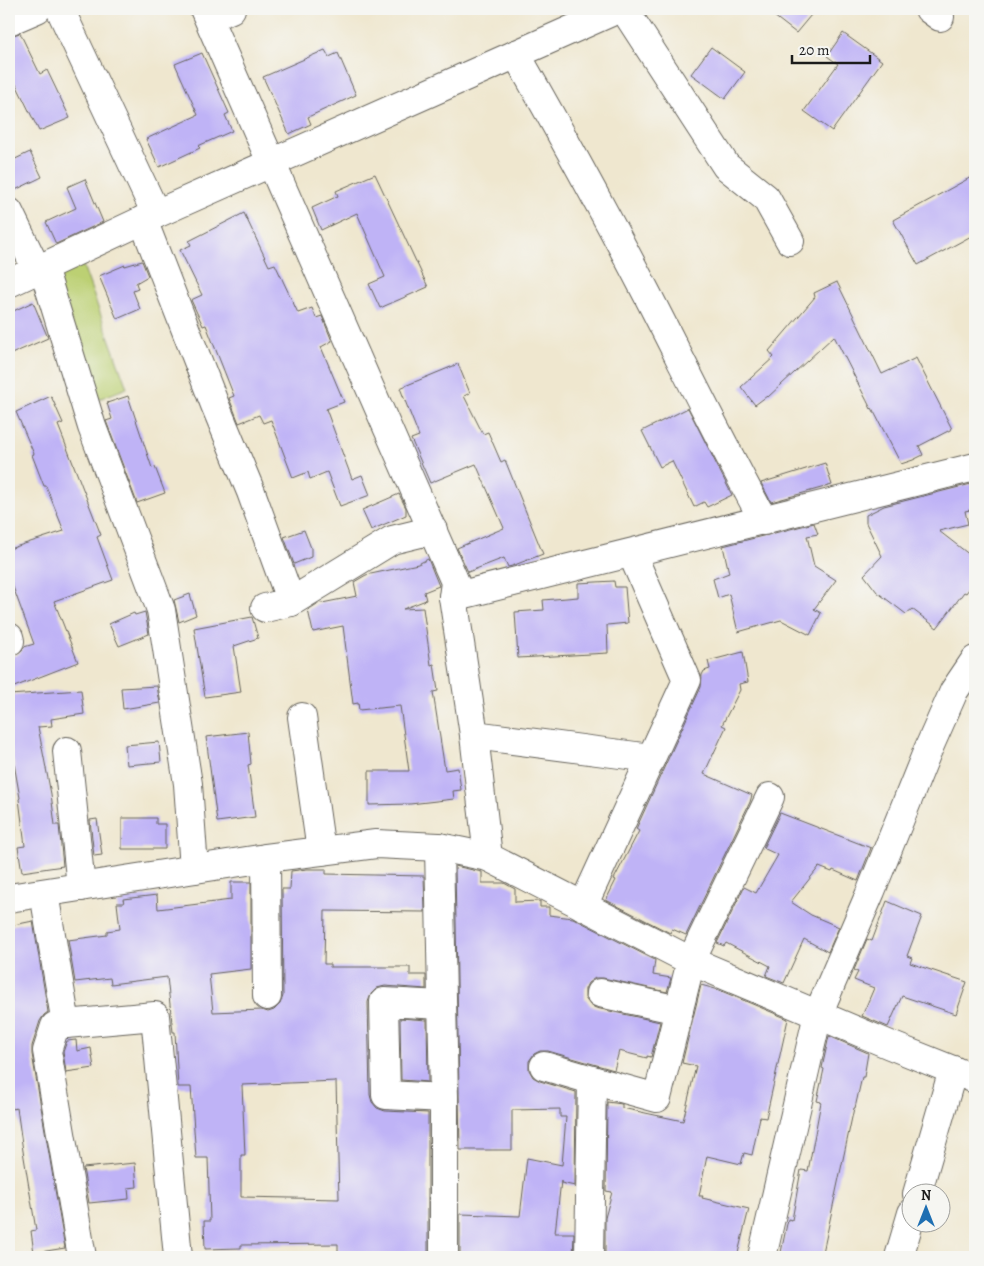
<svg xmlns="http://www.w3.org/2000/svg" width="984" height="1266" font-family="Alegreya,serif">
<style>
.green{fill:#bcd073;stroke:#6c7648}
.building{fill:#bfb3f6;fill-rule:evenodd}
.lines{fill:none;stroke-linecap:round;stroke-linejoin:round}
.minor-casing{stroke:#66635b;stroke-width:30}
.minor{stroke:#fff;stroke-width:28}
</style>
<rect width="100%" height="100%" fill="#f6f6f2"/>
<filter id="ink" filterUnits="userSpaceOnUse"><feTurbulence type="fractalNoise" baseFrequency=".02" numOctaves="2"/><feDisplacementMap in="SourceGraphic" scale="10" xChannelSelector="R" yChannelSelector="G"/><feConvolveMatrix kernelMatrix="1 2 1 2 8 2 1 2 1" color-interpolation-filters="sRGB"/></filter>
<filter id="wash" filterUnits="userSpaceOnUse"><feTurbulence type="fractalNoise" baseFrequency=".0096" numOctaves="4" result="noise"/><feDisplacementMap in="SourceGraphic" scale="20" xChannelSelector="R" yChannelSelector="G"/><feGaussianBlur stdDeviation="1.12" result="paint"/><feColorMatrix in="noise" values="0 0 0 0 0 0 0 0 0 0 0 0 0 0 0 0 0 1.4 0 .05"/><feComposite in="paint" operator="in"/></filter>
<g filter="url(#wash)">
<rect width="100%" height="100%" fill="#efe7cf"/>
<polygon class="green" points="81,260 127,388 91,402 55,272"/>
<g id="blocks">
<g class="building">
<polygon points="765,9 816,9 796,33"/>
<polygon points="20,33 40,74 47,70 70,118 39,131 9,70 9,36"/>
<polygon points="843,33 882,61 832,131 804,111 838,64 827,56"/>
<polygon points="711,47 745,72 725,99 691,74"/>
<polygon points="325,50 329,57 338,53 356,95 308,117 311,124 289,134 263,77"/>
<polygon points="202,53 229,113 225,115 232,131 198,146 200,148 159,167 146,139 198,115 175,64"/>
<polygon points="30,152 42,177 9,193 9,162"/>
<polygon points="375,174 428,287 380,308 369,284 385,277 357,213 321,230 312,208 338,196 336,191"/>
<polygon points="975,175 975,234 918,265 893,220"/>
<polygon points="85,179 103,222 56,244 46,222 76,208 67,187"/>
<polygon points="244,213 269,266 275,264 298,313 312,308 316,318 322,316 332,341 321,347 344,402 326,409 352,479 362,475 370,495 340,506 327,472 310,479 308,472 293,478 271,420 263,423 259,415 239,423 229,398 234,396 206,325 203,326 191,300 202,295 180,250 191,245 189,241"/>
<polygon points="142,261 148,276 136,283 138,289 133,291 140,309 117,319 99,276 125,265 125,266"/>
<polygon points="837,282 882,374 916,358 952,429 919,446 923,455 913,460 901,464 872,408 871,409 834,336 768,397 767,396 755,405 741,387 774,357 769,351 815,297 814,293"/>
<polygon points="33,302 48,338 9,355 9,313"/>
<polygon points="458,364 470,393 464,396 483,434 488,432 501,462 505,460 543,554 512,566 508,567 504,558 468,572 457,548 504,528 476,464 430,483 411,439 419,436 400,388"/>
<polygon points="51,396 63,423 58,425 101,535 97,537 113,580 54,601 78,662 9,689 9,656 14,656 20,653 24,647 34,644 9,576 9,549 64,531 46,486 44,486 32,455 34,454 16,412"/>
<polygon points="128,396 152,468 155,467 165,493 137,503 106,421 112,419 107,403"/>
<polygon points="688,408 732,495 707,507 704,502 694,507 672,461 660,467 642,431"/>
<polygon points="825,463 832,485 771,502 761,483"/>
<polygon points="975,483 975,509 965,511 968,524 939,531 975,559 975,581 966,593 964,592 937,628 912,609 906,614 877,592 864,575 882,556 866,523 866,515 884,506"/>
<polygon points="399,494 406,508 406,515 371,530 362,510"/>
<polygon points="814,523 818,534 807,536 814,566 836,580 814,609 821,613 810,635 781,620 738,632 729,594 718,598 713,579 729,573 723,546"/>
<polygon points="304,530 311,548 311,557 294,564 284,537"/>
<polygon points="428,559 439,586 424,592 426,600 403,609 423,608 431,665 434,664 438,691 433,692 445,770 458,768 461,790 453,791 454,799 410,804 369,805 369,771 409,771 400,706 359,710 358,703 353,704 343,626 313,632 308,610 317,604 357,596 354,582 366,575 418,564"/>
<polygon points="614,581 615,587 625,587 628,623 607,625 608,653 518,658 515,612 544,610 543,600 578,597 578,583"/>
<polygon points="190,594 196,615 179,622 174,600"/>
<polygon points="145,612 149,634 119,646 109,624 134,613 135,615"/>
<polygon points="252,617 258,638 234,646 241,692 205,697 194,628"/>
<polygon points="743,652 748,682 739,684 740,690 722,725 726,727 704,774 752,795 750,802 686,935 672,929 670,933 606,900 616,880 614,879 639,831 636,829 701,687 702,675 704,671 710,669 708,661"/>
<polygon points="157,686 160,703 123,709 121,688"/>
<polygon points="81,690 84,714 51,719 52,726 38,727 51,794 55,825 59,825 63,866 22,872 18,847 25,846 19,799 20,798 9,735 9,695"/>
<polygon points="248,732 251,764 248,765 255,817 217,822 206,737"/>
<polygon points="159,742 161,762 127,765 125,745"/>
<polygon points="780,813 871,848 858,881 833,870 832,872 819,867 791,902 811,915 839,927 828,952 804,939 784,983 766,976 770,966 726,943 724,946 717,943 744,887 756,893 778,855 763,848"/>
<polygon points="122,818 156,818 156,824 165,824 165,849 122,849"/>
<polygon points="97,819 102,855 94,856 90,820"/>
<polygon points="455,866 482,872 482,883 504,883 515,889 515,902 540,901 540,907 549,907 549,915 573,918 655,960 653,975 671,978 667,992 603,978 595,978 588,983 585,989 585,998 590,1005 596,1008 660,1022 651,1057 647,1056 647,1058 619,1051 614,1070 548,1051 540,1051 534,1054 529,1061 529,1070 533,1077 540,1081 576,1092 575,1186 561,1183 561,1181 555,1233 574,1233 573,1257 460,1255 460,1214 520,1216 527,1158 562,1165 566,1117 560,1117 560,1109 512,1110 512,1150 460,1150"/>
<path d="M307 869H326V874L424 876 425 912 325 911 324 964H330V967H410V975H426V989L385 986 377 988 371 994 368 1002 370 1095 372 1102 377 1108 385 1111 428 1113V1256H425V1257H338V1244L241 1245V1248L205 1249 204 1221H210L208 1158H196L191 1087H178L175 1032H173L167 977 111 984 110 978 75 982 68 940 107 935V931L120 929 117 903H124L123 899 157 895 158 909 231 900V882H251V969L209 974 213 1012 262 1010 268 1012 274 1010 280 1004 283 996 282 889H290L291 871ZM336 1081 339 1199 241 1197V1155H245L242 1085Z"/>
<polygon points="887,901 922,916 907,956 912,958 910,963 967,982 956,1014 902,996 888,1027 862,1016 874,988 854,980 858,972 854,970 867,939 872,941"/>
<polygon points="33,921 48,1012 44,1015 40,1021 32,1046 32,1054 65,1248 34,1253 31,1231 36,1230 23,1151 17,1108 12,1109 9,1084 9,926"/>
<polygon points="701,985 719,990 788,1019 766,1118 760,1117 752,1155 744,1153 741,1164 707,1156 699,1196 703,1196 702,1198 749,1209 737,1257 605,1257 605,1218 612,1192 606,1191 607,1102 622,1104 622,1108 683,1121 696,1066 682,1063"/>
<polygon points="400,1018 427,1020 428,1082 401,1080"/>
<polygon points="829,1036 868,1053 864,1077 862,1077 855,1108 854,1108 822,1257 780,1257 788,1219 792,1220 801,1170 808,1171 821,1102 817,1101 824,1069 822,1068"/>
<polygon points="76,1040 77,1051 91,1048 94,1068 66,1072 63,1052 67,1041"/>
<polygon points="135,1163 137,1187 128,1188 129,1199 89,1203 83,1168"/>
</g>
</g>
</g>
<g filter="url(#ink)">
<use href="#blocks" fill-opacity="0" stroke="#66635b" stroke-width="1"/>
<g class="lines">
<defs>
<g id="minor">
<polyline points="60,9 156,214"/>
<polyline points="204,9 455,582 453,597 474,735 488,857"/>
<polyline points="624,9 726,166 766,198 790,241"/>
<polyline points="929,9 940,17"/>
<polyline points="209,18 231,9"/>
<polyline points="9,21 37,9"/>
<path d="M516 54C561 133 605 213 647 294 686 370 723 446 764 521"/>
<polyline points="9,212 37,270"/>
<polyline points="143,220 215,405 251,492 291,602"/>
<polyline points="43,267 92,427 161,610 188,784 194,869"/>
<polyline points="9,283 156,214 618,9"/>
<polyline points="453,597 975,467"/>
<polyline points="265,608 291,602 392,540 433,530"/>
<polyline points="9,637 10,641"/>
<polyline points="302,717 321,851"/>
<polyline points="474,735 651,758"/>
<polyline points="67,751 81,887"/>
<polyline points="439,847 444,1098 444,1257"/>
<polyline points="266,858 267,996"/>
<polyline points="44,893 66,1024 155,1016 178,1257"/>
<polyline points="9,898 266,858 376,844 439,847 488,857 691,961 890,1045 975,1079"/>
<polyline points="583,906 687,680 632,554"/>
<polyline points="600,993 679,1010"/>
<polyline points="442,1005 384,1002 386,1095 444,1098"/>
<polyline points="66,1024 55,1026 47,1051 82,1257"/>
<polyline points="544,1066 592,1080"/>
<polyline points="917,1194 953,1070"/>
<polyline points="589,1257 592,1080 657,1098 691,961 770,797"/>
<polyline points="762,1257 818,1014 871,891 927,752 954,691 975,660"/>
<polyline points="899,1257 912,1213"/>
</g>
</defs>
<use href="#minor" class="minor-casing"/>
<use href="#minor" class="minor"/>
</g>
</g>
<rect width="984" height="1266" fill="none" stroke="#f6f6f2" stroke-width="30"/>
<g transform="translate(926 1208)"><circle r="24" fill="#f6f6f2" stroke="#9f9f9c"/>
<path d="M0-4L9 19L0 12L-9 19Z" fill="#1f6fb2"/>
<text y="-8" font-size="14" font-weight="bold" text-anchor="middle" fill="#1c1c1c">N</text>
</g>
<path d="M792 55v8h78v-8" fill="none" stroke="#1c1c1c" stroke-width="2.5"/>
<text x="799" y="55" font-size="15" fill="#1c1c1c" stroke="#f6f6f2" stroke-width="4" paint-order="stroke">20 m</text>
</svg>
